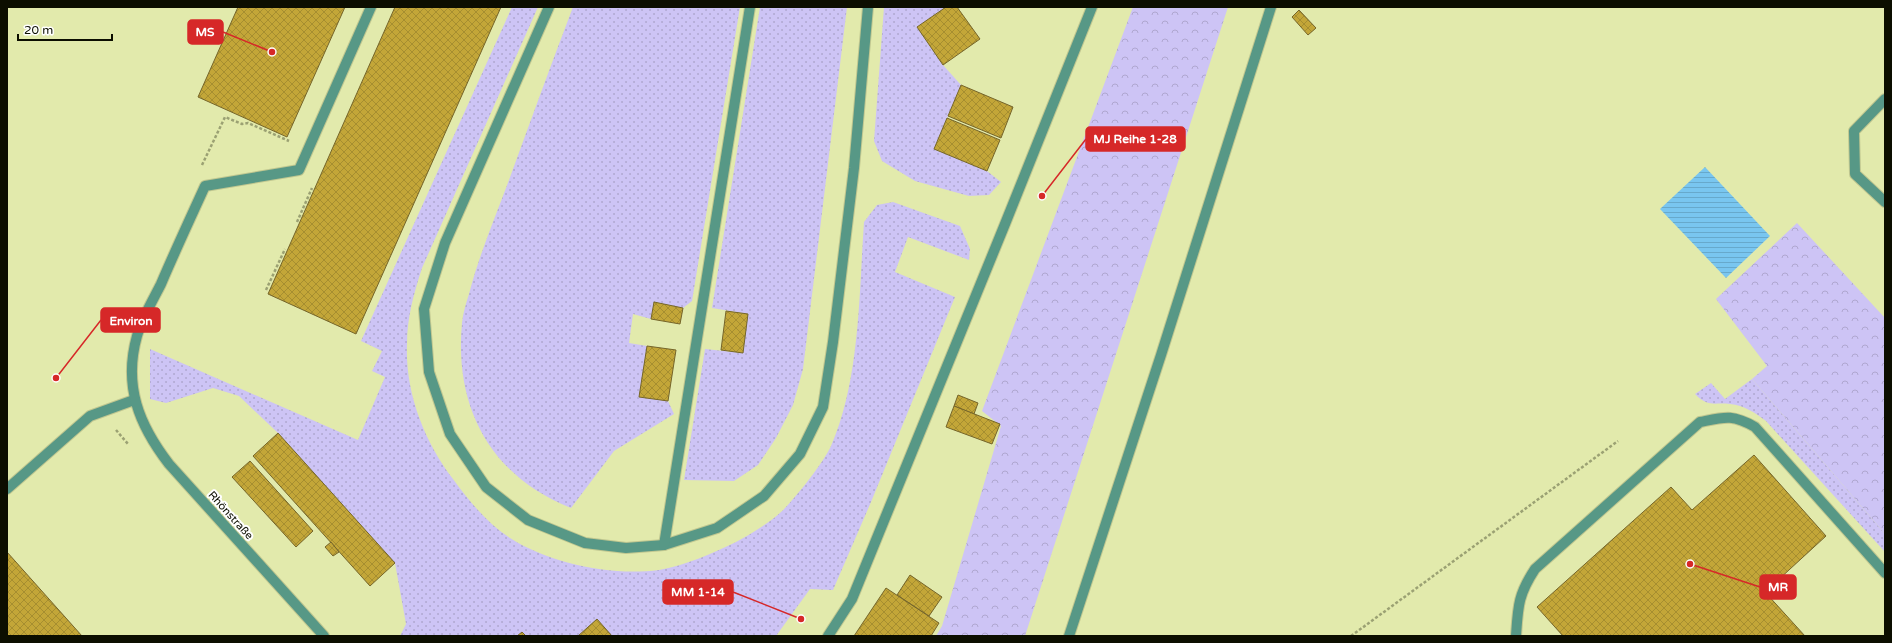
<svg xmlns="http://www.w3.org/2000/svg" width="1892" height="643" font-family="'Varela Round',sans-serif">
<style>
.grass{fill:url(#grass-dots)}
.forest{fill:url(#forest-crowns)}
.water{fill:url(#water-rules)}
.building{fill:url(#building-cross-hatch);stroke:#75652a}
.lines{fill:none;stroke-linecap:round;stroke-linejoin:round}
.minor-casing{stroke:#c0c790;stroke-width:12}
.path{stroke:#9ba173;stroke-width:2.5;stroke-dasharray:3 2;stroke-linecap:butt}
.minor{stroke:#579886;stroke-width:10}
.labels{text-anchor:middle;stroke-width:4;stroke-linejoin:round;paint-order:stroke}
.street-label{font-size:11px;fill:#0c0e00;stroke:#fff}
.leader{fill:none;stroke:#d62828;stroke-width:1.5}
.callout-dot{fill:#d62828;stroke:#fff;stroke-width:1.5}
.callout{fill:#d62828;stroke:#d62828;stroke-width:1.5}
.callout-label{font-size:12px;text-anchor:middle;font-weight:bold;fill:#fff}
</style>
<defs>
<pattern id="grass-dots" width="8" height="8" patternUnits="userSpaceOnUse"><rect width="8" height="8" fill="#cdc4f5"/><path d="M2 2h.1M6 6h.1" fill="none" stroke="#afa7d0" stroke-width="1.8" stroke-linecap="round"/></pattern>
<pattern id="forest-crowns" width="20" height="18" patternUnits="userSpaceOnUse"><rect width="20" height="18" fill="#cdc4f5"/><path d="M2 6a3 3 0 1 1 6 0M12 15a3 3 0 1 1 6 0" fill="none" stroke="#afa7d0"/></pattern>
<pattern id="water-rules" width="6" height="5" patternUnits="userSpaceOnUse"><rect width="6" height="5" fill="#79c6f0"/><path d="M0 2.5h6" fill="none" stroke="#67a9cc"/></pattern>
<pattern id="building-cross-hatch" width="8" height="8" patternUnits="userSpaceOnUse"><rect width="8" height="8" fill="#c3a638"/><path d="M0 0l8 8M0 8l8-8" fill="none" stroke="#a68e30"/></pattern>
</defs>
<rect width="100%" height="100%" fill="#e2eaac"/>
<g class="grass">
<path d="M512 7H538L422 268C414 293 407 317 407 344 405 392 424 441 453 479 469 501 487 523 510 538 551 564 610 576 659 570 684 566 713 553 736 542 751 534 769 523 781 512 794 500 824 462 831 446 860 380 859 294 864 222L877 205 893 202 960 226 970 249 969 260 908 237 895 272 955 297 871 502 833 590 810 589 776 636H612L597 619 578 636H526L522 632 517 636H400L406 624 395 563 278 433 239 396 213 388 166 403 150 399V349L358 440 385 377 372 371 382 351 361 341Z"/>
<path d="M573 7H740L692 301 683 308 654 302 651 319 633 314 629 343 647 346 639 397 668 401 674 414 614 451 571 508C490 476 454 407 462 323 463 313 466 303 469 294 479 255 495 218 509 180 530 122 551 65 573 7Z"/>
<polygon points="760,7 847,7 803,369 793,405 776,438 758,465 734,481 684,480 705,349 743,353 748,314 712,308"/>
<polygon points="884,7 946,7 917,27 943,65 961,85 934,149 987,171 1001,182 989,195 969,196 915,181 882,161 874,141"/>
<path d="M1752 379 1885 534V552L1766 421C1755 413 1744 405 1730 404 1713 402 1709 408 1695 394L1711 383 1725 399Z"/>
</g>
<g class="forest">
<polygon points="1133,7 1228,7 1025,636 936,636 942,626 1001,426 982,411"/>
<polygon points="1797,223 1885,318 1885,534 1752,379 1767,366 1716,299"/>
</g>
<polygon class="water" points="1705,167 1770,236 1726,278 1660,209"/>
<g class="building">
<polygon points="238,7 345,7 287,137 198,97"/>
<polygon points="395,7 501,7 356,334 268,294"/>
<polygon points="946,7 957,7 980,39 943,65 917,27"/>
<polygon points="1299,10 1316,28 1308,35 1292,17"/>
<polygon points="961,85 1013,107 1001,138 948,116"/>
<polygon points="947,118 1000,140 987,171 934,149"/>
<polygon points="654,302 683,308 680,324 651,319"/>
<polygon points="726,311 748,314 743,353 721,350"/>
<polygon points="647,346 676,350 668,401 639,397"/>
<polygon points="958,395 978,403 974,414 954,406"/>
<polygon points="954,406 1000,424 992,444 946,427"/>
<polygon points="278,433 395,563 370,586 253,456"/>
<polygon points="1754,455 1826,536 1765,592 1805,636 1563,636 1537,607 1671,487 1692,510"/>
<polygon points="250,461 313,531 296,547 232,477"/>
<polygon points="331,542 339,552 333,556 325,547"/>
<polygon points="7,552 82,636 7,636"/>
<polygon points="910,575 942,597 929,616 897,595"/>
<polygon points="886,588 939,623 931,636 854,636"/>
<polygon points="597,619 612,636 578,636"/>
<polygon points="522,632 526,636 517,636"/>
</g>
<g class="lines">
<defs>
<g id="minor">
<polyline points="549,7 445,243 424,309 429,372 450,434 486,487 528,520 585,543 626,548 664,545 717,528 764,496 800,454 823,407 833,342 854,168 868,7"/>
<polyline points="1885,99 1854,131 1855,174 1885,202"/>
<polyline points="7,489 90,416 134,400"/>
<polyline points="664,545 750,7"/>
<path d="M324 636 169 464C139 425 123 386 137 336 142 318 153 300 161 284 175 251 190 219 205 186L299 170 371 7"/>
<polyline points="828,636 852,599 1005,224 1092,7"/>
<polyline points="1069,636 1161,355 1271,7"/>
<path d="M1516 636C1518 606 1518 595 1535 569L1700 422C1725 417 1732 414 1755 427L1885 573"/>
</g>
</defs>
<use href="#minor" class="minor-casing"/>
<g class="path">
<polyline points="202,165 225,117 242,124 248,123 289,141"/>
<polyline points="297,222 312,188"/>
<polyline points="266,290 285,249"/>
<polyline points="116,430 128,444"/>
<polyline points="1351,636 1618,441"/>
</g>
<use href="#minor" class="minor"/>
</g>
<g class="labels">
<g class="street-label">
<text transform="translate(231 515) rotate(48)" y="4">Rhönstraße</text>
</g>
</g>
<path class="leader" d="M272 52L223 32M1042 196L1086 139M56 378L101 320M1690 564L1760 587M801 619L733 592"/>
<g class="callout-dot">
<circle cx="272" cy="52" r="4"/>
<circle cx="1042" cy="196" r="4"/>
<circle cx="56" cy="378" r="4"/>
<circle cx="1690" cy="564" r="4"/>
<circle cx="801" cy="619" r="4"/>
</g>
<g class="callout">
<rect x="188" y="20" width="35" height="24" rx="4"/>
<rect x="1086" y="127" width="99" height="24" rx="4"/>
<rect x="101" y="308" width="59" height="24" rx="4"/>
<rect x="1760" y="575" width="36" height="24" rx="4"/>
<rect x="663" y="580" width="70" height="24" rx="4"/>
</g>
<g class="callout-label">
<text x="205" y="36">MS</text>
<text x="1135" y="143">MJ Reihe 1-28</text>
<text x="131" y="325">Environ</text>
<text x="1778" y="591">MR</text>
<text x="698" y="596">MM 1-14</text>
</g>
<rect width="1892" height="643" fill="none" stroke="#0c0e00" stroke-width="16"/>
<path d="M18 34v6h94v-6" fill="none" stroke="#0c0e00" stroke-width="2"/>
<text x="24" y="34" font-size="12" fill="#0c0e00" stroke="#ffffff" stroke-width="3" paint-order="stroke">20 m</text>
</svg>
